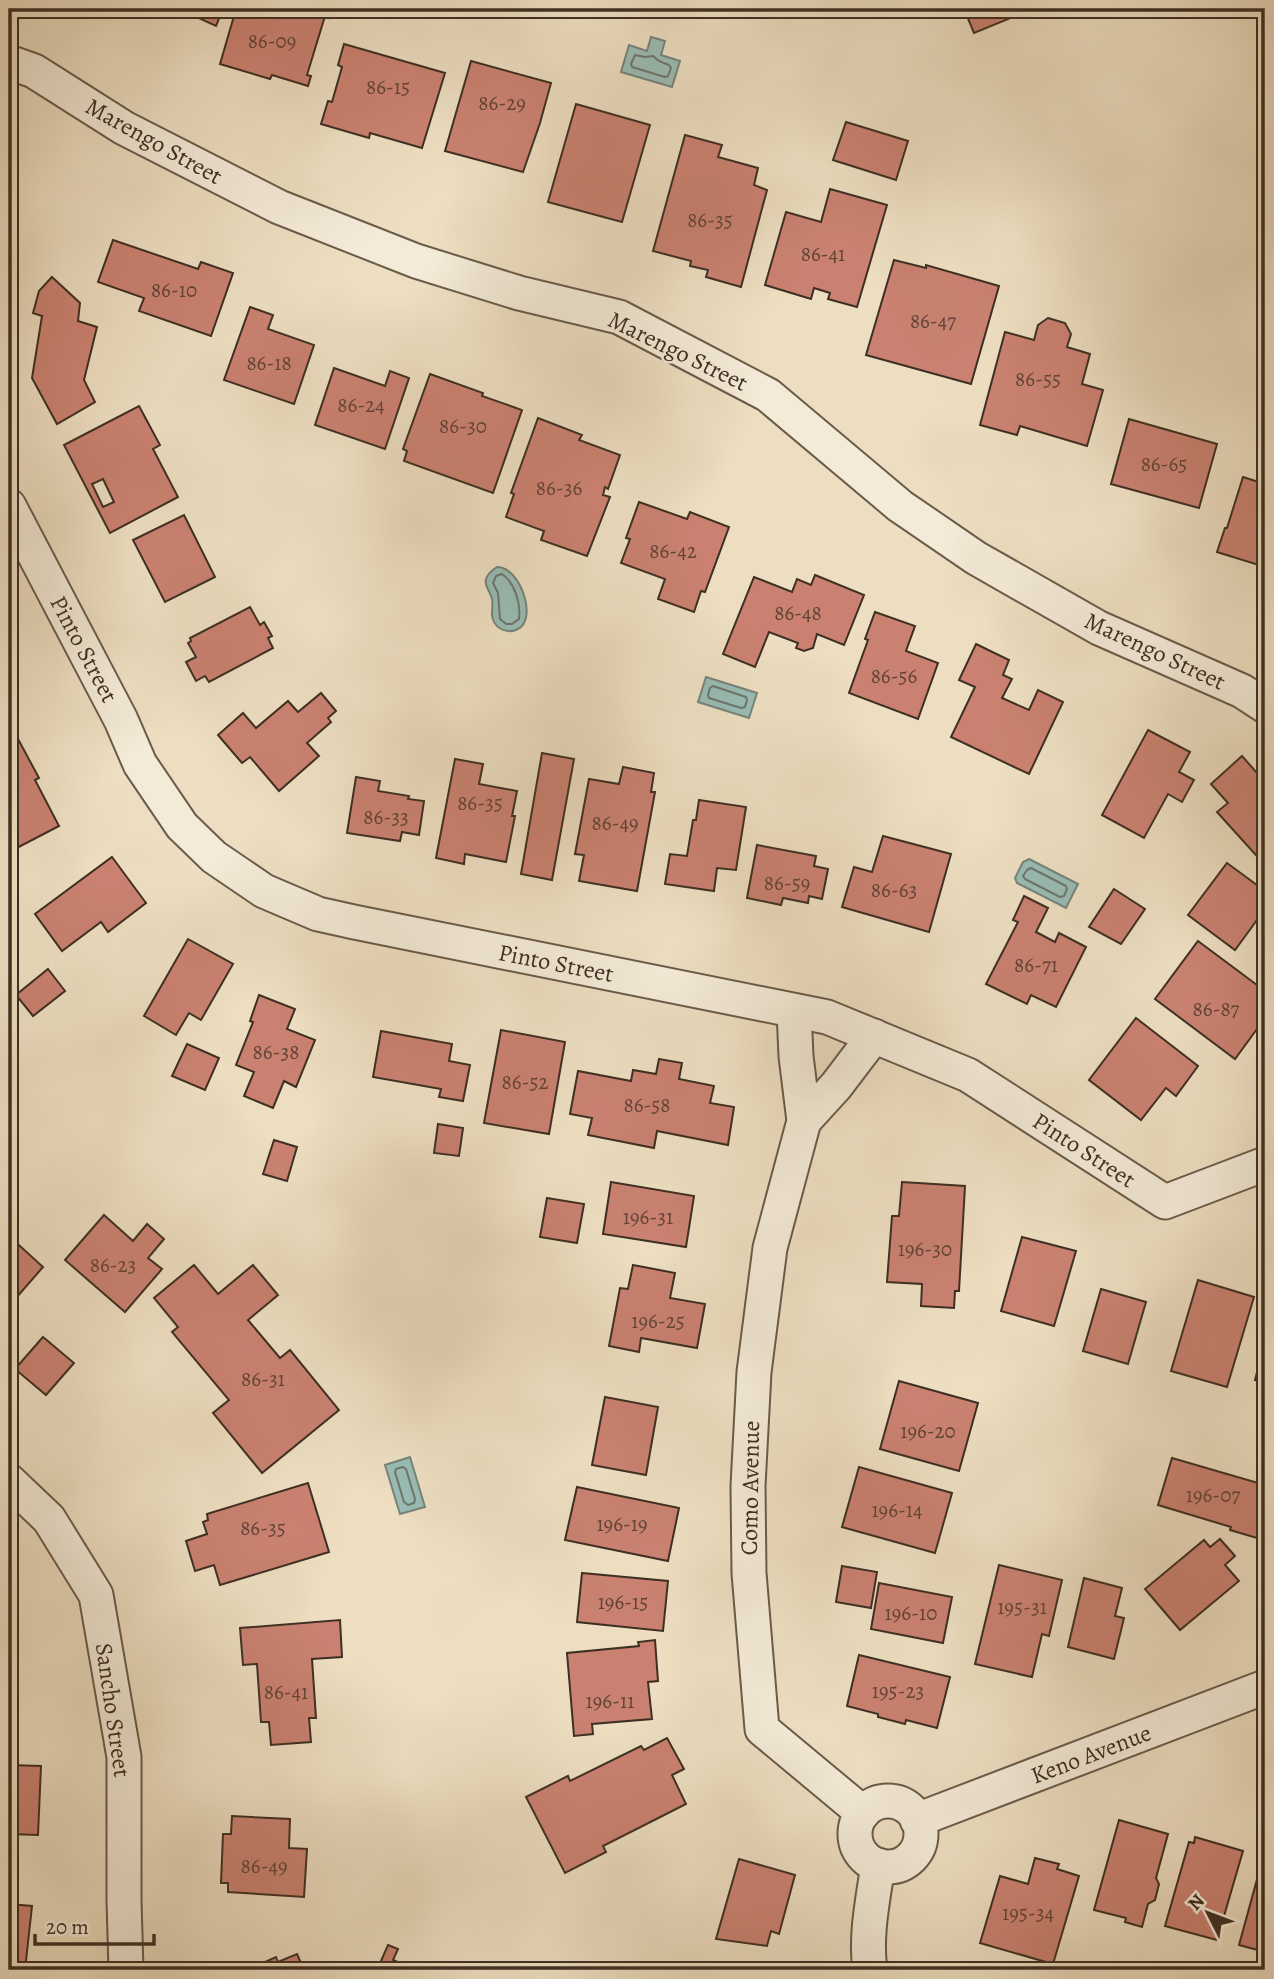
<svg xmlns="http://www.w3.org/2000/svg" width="1274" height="1979" font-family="Alegreya,serif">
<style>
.water{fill:#99bcb5;stroke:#75847b;stroke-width:2}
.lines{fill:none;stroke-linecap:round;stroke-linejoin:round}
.shore{stroke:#6c766c;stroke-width:2}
.building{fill:#ca8171;stroke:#3e2f23;stroke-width:2;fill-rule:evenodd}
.street-casing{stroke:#6a5b4a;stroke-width:37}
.street{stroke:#f3ead7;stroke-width:33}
.labels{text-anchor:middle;stroke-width:5;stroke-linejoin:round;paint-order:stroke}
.number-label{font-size:21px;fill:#614436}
.street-label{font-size:24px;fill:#3e2f23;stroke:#f3ead7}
</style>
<rect width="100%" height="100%" fill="#eddec1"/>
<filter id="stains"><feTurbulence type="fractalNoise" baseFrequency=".00286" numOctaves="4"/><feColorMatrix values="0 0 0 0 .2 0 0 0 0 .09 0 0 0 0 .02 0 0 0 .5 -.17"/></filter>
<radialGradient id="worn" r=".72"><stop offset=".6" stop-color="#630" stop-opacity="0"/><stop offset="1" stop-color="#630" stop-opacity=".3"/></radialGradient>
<g class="water">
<polygon points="651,37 665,41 661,55 680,61 672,87 621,72 629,45 647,51"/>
<path d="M497 567C521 567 539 622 516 630 505 634 493 627 492 615 492 609 493 605 492 599 491 592 484 587 486 579 488 573 492 570 497 567Z"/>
<polygon points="706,677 757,693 749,718 698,702"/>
<polygon points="1029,859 1078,884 1066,908 1017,883 1015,878 1023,862"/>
<polygon points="410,1457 425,1507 400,1514 385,1465"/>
</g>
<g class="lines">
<g class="shore">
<polygon points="635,55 645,57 653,56 659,61 669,65 671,68 668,76 665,77 632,67 631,64"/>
<path d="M502 574C515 583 521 604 519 619L512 624H506L500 619 498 593 493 583 496 576Z"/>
<polygon points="713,686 746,697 747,700 745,707 741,708 709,698 708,695 710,688"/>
<polygon points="1031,868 1066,886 1067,889 1064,896 1060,897 1025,879 1023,876 1027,870"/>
<polygon points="403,1467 406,1469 415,1499 414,1503 408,1505 404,1502 395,1472 396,1469"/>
</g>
</g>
<g class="building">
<polygon points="182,9 223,9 216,26 181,10"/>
<polygon points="236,9 331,9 329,18 325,16 307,75 311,76 308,86 272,75 270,79 220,64"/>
<polygon points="964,9 1022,9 1023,13 974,33"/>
<polygon points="344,44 445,73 422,148 370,133 369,138 321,124 328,101 332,102 342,67 338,65"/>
<polygon points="471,61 551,83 540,123 523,172 445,151"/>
<polygon points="576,104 650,125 622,222 548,202"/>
<polygon points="846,122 908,141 896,180 833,160"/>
<polygon points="685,135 722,145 718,157 758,168 754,185 767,190 741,287 706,277 708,270 690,266 691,261 653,251"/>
<polygon points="830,189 887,205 857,307 828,299 830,293 814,288 811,299 765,285 786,212 821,222"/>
<polygon points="113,240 198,269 201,262 233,273 211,336 139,311 144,298 98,282"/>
<polygon points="894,260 926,268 926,265 999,286 971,384 866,355"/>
<polygon points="52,277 80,303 78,321 97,327 84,380 95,402 57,424 32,378 42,316 33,313 39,291"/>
<polygon points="250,307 273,315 268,329 314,345 294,404 224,380"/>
<polygon points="1048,318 1065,323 1071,334 1067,347 1090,354 1082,384 1103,390 1087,446 1020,426 1017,435 980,425 1005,332 1034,340 1038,325"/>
<polygon points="334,368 385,386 390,371 409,378 385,449 315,425"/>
<polygon points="430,374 483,393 482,396 522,410 493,493 404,461 407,451 403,449"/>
<path d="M139 406 160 445 153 449 178 497 110 533 64 445ZM103 479 114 502 103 507 92 484Z"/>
<polygon points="538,418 582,435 579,440 620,455 608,489 605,487 603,495 610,497 587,556 541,540 544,531 506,517 514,494 511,493"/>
<polygon points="1129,419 1217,444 1199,508 1111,484"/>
<polygon points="1243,477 1265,484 1265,567 1217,552 1225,528 1227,528"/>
<polygon points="639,502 687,519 690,512 729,527 705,592 701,591 694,612 658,599 665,579 621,563 630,539 626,538"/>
<polygon points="184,515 215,577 165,602 133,540"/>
<polygon points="815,575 864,595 844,645 817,634 813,648 804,651 796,648 798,643 769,632 755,667 723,654 754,577 792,592 797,579 811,585"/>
<polygon points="250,607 260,625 264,622 272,636 268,638 273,648 209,682 205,676 196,681 186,662 196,657 188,643 191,641 190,638"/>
<polygon points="875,612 915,626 906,651 938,663 918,719 849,693 868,640 865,639"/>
<polygon points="976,644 1009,660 1003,675 1012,679 1002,698 1029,710 1038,690 1063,702 1029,774 951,737 975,687 959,680"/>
<polygon points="321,693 336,711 328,718 331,722 307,743 319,756 279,791 250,757 242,763 218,735 243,713 256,728 288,701 298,712"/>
<polygon points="1148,730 1190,752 1179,772 1194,780 1182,802 1168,794 1144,838 1102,815"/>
<polygon points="9,733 13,740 17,737 39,778 35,780 59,826 9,852"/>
<polygon points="542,753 574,759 552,880 521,874"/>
<polygon points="1242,756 1265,782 1264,864 1217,812 1228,803 1211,784"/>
<polygon points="455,759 483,764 479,784 517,791 512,816 515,816 506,862 465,854 464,864 436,858"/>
<polygon points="623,767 654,773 651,792 655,792 637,891 579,881 584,855 575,854 589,779 619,784"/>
<polygon points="356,777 380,781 378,791 409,796 408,799 424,801 419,835 402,832 400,841 347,833"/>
<polygon points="699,800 746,807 736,870 717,868 714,891 665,884 670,854 687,856 693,820 696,820"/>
<polygon points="883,836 951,854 929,932 842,907 854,867 872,872"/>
<polygon points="757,845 816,856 814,866 828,869 822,899 809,896 808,903 783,898 781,905 747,898"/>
<polygon points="112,857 146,903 108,932 101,922 62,951 35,914"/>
<polygon points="1227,863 1265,891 1265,909 1235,950 1188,915"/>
<polygon points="1114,889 1145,909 1121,944 1089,927"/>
<polygon points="1024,896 1048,908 1036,932 1055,942 1059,933 1086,947 1056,1007 1031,995 1027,1004 986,984 1018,922 1013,920"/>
<polygon points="188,939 233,964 201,1020 189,1013 176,1035 144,1016"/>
<polygon points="1198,941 1265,991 1265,1018 1235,1059 1155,999"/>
<polygon points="48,969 65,991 33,1016 16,995"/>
<polygon points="259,995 295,1009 287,1029 315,1040 296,1087 284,1081 273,1108 244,1096 254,1072 236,1065 253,1022 250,1021"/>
<polygon points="1136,1018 1198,1066 1176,1096 1166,1088 1141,1120 1089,1080"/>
<polygon points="501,1030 565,1042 549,1134 484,1123"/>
<polygon points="381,1031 452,1044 449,1061 470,1065 463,1101 439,1097 441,1089 373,1077"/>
<polygon points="187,1044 219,1058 205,1090 172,1076"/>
<polygon points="659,1059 682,1063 679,1079 714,1086 710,1103 734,1107 728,1145 657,1131 654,1148 588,1135 592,1118 570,1114 578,1071 631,1081 633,1070 656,1074"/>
<polygon points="438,1124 463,1128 459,1156 434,1153"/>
<polygon points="274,1140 297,1147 287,1181 263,1174"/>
<polygon points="611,1182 694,1196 686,1247 603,1234"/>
<polygon points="902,1182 965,1186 959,1291 955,1291 954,1308 921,1306 922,1284 887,1282 892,1216 899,1216"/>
<polygon points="547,1198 584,1204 577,1243 540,1237"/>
<polygon points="104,1215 133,1241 147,1224 164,1239 148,1258 162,1269 125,1312 65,1260"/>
<polygon points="9,1236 43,1267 9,1306"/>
<polygon points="1022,1237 1076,1251 1054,1326 1001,1311"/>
<polygon points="194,1265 218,1294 253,1265 278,1295 248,1320 280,1358 290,1350 339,1410 262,1473 213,1413 229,1400 172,1332 178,1327 154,1298"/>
<polygon points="633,1265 675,1273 670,1298 705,1304 697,1348 641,1338 639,1352 609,1346 620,1288 628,1289"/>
<polygon points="1198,1280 1254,1297 1227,1387 1171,1371"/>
<polygon points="1101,1289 1146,1302 1128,1364 1083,1351"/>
<polygon points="43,1337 74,1363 46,1395 15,1369"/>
<polygon points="1265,1341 1265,1383 1255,1380"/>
<polygon points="899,1381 978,1403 959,1471 880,1449"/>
<polygon points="605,1397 658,1407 646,1475 592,1465"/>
<polygon points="1172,1458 1265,1485 1265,1510 1257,1538 1230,1530 1231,1527 1158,1505"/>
<polygon points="859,1467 952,1493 935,1553 842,1527"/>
<polygon points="308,1483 329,1552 220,1585 214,1565 195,1571 186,1541 207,1534 203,1522 208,1520 207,1514"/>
<polygon points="577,1487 679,1508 668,1561 565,1540"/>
<polygon points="1220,1539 1235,1556 1225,1565 1239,1581 1180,1630 1145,1589 1204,1540 1210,1547"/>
<polygon points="999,1565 1062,1580 1049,1636 1042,1634 1032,1677 975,1664"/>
<polygon points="842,1566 877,1572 871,1608 836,1602"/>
<polygon points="582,1573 668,1581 663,1631 577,1622"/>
<polygon points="1084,1578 1122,1588 1115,1616 1124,1618 1114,1659 1068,1647"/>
<polygon points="879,1583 952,1597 943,1643 871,1629"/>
<polygon points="340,1620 342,1657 312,1659 316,1718 309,1718 311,1742 271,1745 269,1722 261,1722 257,1664 243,1665 240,1628"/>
<polygon points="655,1640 658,1681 648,1682 652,1719 592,1724 593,1734 574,1736 567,1653 639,1646 638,1642"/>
<polygon points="859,1655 950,1677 937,1728 906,1720 905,1724 878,1717 878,1714 847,1706"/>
<polygon points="12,1658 15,1688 9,1689 9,1659"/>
<polygon points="667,1738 684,1769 672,1775 686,1804 603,1846 606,1852 565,1873 526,1797 568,1776 570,1781 641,1746 644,1750"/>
<polygon points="9,1765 41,1766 38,1835 9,1834"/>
<polygon points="232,1816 290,1819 289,1848 307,1849 304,1897 228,1892 228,1883 221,1883 223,1834 231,1834"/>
<polygon points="1119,1820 1168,1834 1156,1878 1159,1884 1155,1900 1148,1904 1142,1927 1125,1922 1126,1918 1094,1910"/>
<polygon points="1195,1837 1243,1851 1217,1940 1165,1926 1189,1842 1194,1843"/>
<polygon points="1264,1854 1265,1855 1265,1952 1239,1945"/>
<polygon points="1035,1858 1059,1864 1057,1869 1079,1876 1053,1964 980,1943 1000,1876 1028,1884"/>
<polygon points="739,1859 795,1875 779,1934 771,1931 767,1946 716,1939"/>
<polygon points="9,1904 32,1906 25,1970 9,1970"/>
<polygon points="388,1945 398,1949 393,1960 416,1970 377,1970"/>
<polygon points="297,1954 304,1970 247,1970 276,1957 278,1962"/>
<polygon points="764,1963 765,1970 731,1970 731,1969"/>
</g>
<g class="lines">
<defs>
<g id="street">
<polyline points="9,62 34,71 124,128 279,207 416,261 519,293 619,317 768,395 900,506 976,558 1099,628 1242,691 1265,706"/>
<polyline points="9,506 121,720 140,764 182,826 214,857 264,891 318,914 354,922 827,1017 968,1075 1165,1202 1265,1164"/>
<polyline points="794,1011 796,1056 804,1121 770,1248 754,1372 748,1486 749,1573 762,1729 863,1813"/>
<polyline points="804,1121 836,1086 874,1036"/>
<polyline points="9,1481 49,1519 96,1595 124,1757 124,1900 126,1970"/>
<circle cx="888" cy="1834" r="33"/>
<polyline points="917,1820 1265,1687"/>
<path d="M870 1970C865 1936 873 1899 878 1865"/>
</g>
</defs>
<use href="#street" class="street-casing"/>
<use href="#street" class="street"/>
</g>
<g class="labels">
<g class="number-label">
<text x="272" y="48">86-09</text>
<text x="388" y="94">86-15</text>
<text x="502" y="110">86-29</text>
<text x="710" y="227">86-35</text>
<text x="823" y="261">86-41</text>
<text x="174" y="297">86-10</text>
<text x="933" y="328">86-47</text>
<text x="269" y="370">86-18</text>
<text x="1038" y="386">86-55</text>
<text x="361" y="412">86-24</text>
<text x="463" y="433">86-30</text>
<text x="1164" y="471">86-65</text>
<text x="559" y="495">86-36</text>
<text x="673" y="558">86-42</text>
<text x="798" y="620">86-48</text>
<text x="894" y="683">86-56</text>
<text x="480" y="810">86-35</text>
<text x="386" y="824">86-33</text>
<text x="615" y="830">86-49</text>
<text x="787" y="890">86-59</text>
<text x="894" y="897">86-63</text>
<text x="1036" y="972">86-71</text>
<text x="1216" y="1016">86-87</text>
<text x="276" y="1059">86-38</text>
<text x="525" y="1089">86-52</text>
<text x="647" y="1112">86-58</text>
<text x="648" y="1224">196-31</text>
<text x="925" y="1256">196-30</text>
<text x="113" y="1272">86-23</text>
<text x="658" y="1328">196-25</text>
<text x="263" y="1386">86-31</text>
<text x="928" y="1438">196-20</text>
<text x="1213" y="1502">196-07</text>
<text x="897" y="1517">196-14</text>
<text x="622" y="1531">196-19</text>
<text x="263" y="1535">86-35</text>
<text x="623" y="1609">196-15</text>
<text x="1022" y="1614">195-31</text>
<text x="911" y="1620">196-10</text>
<text x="898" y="1698">195-23</text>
<text x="286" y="1699">86-41</text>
<text x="610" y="1708">196-11</text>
<text x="264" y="1873">86-49</text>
<text x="1028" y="1920">195-34</text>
</g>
<g class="street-label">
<text transform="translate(154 141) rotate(29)" y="8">Marengo Street</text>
<text transform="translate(678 351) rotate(26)" y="8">Marengo Street</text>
<text transform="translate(84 649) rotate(62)" y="8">Pinto Street</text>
<text transform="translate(1155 651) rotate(25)" y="8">Marengo Street</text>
<text transform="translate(556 963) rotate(11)" y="8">Pinto Street</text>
<text transform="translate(1084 1150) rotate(33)" y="8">Pinto Street</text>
<text transform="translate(750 1488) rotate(-89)" y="8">Como Avenue</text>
<text transform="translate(113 1710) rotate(82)" y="8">Sancho Street</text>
<text transform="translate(1091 1754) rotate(-21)" y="8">Keno Avenue</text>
</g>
</g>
<rect width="1274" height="1979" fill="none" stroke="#eddec1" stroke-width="35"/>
<rect x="10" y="10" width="1253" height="1958" fill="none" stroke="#3e2f23" stroke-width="3.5"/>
<rect x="18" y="18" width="1239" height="1944" fill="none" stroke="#3e2f23" stroke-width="2"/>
<g transform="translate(1208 1913) rotate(312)" stroke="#f3ead7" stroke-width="5" paint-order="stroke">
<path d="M0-5L12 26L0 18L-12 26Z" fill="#3e2f23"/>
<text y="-10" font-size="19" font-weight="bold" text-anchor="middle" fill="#3e2f23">N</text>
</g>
<path d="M35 1934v10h119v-10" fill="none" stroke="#3e2f23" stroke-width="3.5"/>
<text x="46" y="1934" font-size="21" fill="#3e2f23" stroke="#f3ead7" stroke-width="5" paint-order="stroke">20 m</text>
<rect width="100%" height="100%" filter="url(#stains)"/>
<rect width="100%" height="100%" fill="url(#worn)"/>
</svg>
